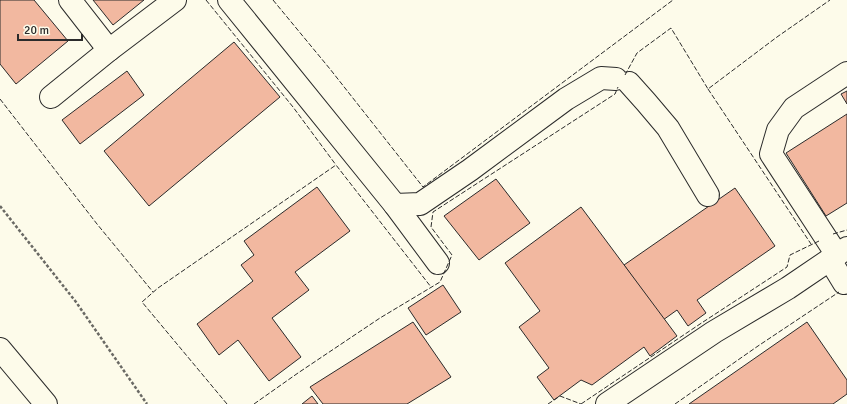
<svg xmlns="http://www.w3.org/2000/svg" width="847" height="404" font-family="Signika,sans-serif">
<style>
.building{fill:#f2b8a0;stroke:#2b2b2b}
.lines{fill:none;stroke-linecap:round;stroke-linejoin:round}
.minor-casing{stroke:#2b2b2b;stroke-width:24}
.path{stroke:#6a6964;stroke-width:2.5;stroke-dasharray:3 2;stroke-linecap:butt}
.minor{stroke:#fdfbea;stroke-width:22}
.fence{stroke:#2b2b2b;stroke-width:1;stroke-dasharray:5 2;stroke-linecap:butt}
</style>
<rect width="100%" height="100%" fill="#fdfbea"/>
<g class="building">
<polygon points="0,0 34,0 68,41 16,84 0,64"/>
<polygon points="93,0 144,0 113,25"/>
<polygon points="234,42 280,97 149,206 104,151"/>
<polygon points="127,71 144,95 80,144 62,120"/>
<polygon points="847,91 847,104 841,94"/>
<polygon points="847,114 847,203 826,216 786,153"/>
<polygon points="496,179 530,223 479,260 444,216"/>
<polygon points="317,187 350,231 295,272 309,290 272,318 301,357 269,381 238,340 219,355 197,324 253,281 241,265 254,255 244,241"/>
<polygon points="735,188 775,246 697,300 706,313 688,326 677,310 663,320 624,265"/>
<polygon points="581,207 677,336 650,356 644,347 592,385 581,380 554,400 537,377 549,368 519,327 540,311 505,263"/>
<polygon points="443,285 461,312 426,335 408,308"/>
<polygon points="413,322 451,377 407,404 323,404 310,387"/>
<polygon points="807,322 847,380 847,394 833,404 689,404"/>
<polygon points="312,396 318,404 302,404"/>
</g>
<g class="lines">
<defs>
<g id="minor">
<polyline points="70,0 109,50 175,0"/>
<polyline points="229,0 395,205 438,263"/>
<polyline points="629,83 646,102 668,128 708,195"/>
<polyline points="51,97 109,50"/>
<polyline points="395,205 420,204 470,170 566,99 601,78 616,79"/>
<polyline points="837,255 771,154 778,130 794,108 847,73"/>
<polyline points="830,260 844,283"/>
<polyline points="0,349 46,404"/>
<polyline points="607,404 714,332 788,288 847,248"/>
</g>
</defs>
<use href="#minor" class="minor-casing"/>
<polyline class="path" points="0,206 76,302 147,404"/>
<use href="#minor" class="minor"/>
<g class="fence">
<polyline points="206,0 293,107 336,165"/>
<polyline points="273,0 330,69 423,187 673,0"/>
<polyline points="625,75 637,53 671,28 708,89 777,37 830,0"/>
<polyline points="708,89 811,244"/>
<polyline points="0,99 97,224 153,292"/>
<polyline points="833,234 847,230"/>
<polyline points="227,404 142,302 158,288 336,165 431,287"/>
<polyline points="254,404 298,373 380,318 440,282 452,255 431,227 433,212 615,94 618,87"/>
<polyline points="548,404 560,396 581,404"/>
<polyline points="581,404 700,324 787,267 790,255 819,241"/>
<polyline points="675,404 758,346 839,292"/>
</g>
</g>
<path d="M18 34v6h64v-6" fill="none" stroke="#2b2b2b" stroke-width="2"/>
<text x="24" y="34" font-size="12" fill="#2b2b2b" stroke="#fdfbea" stroke-width="3" paint-order="stroke">20 m</text>
</svg>
